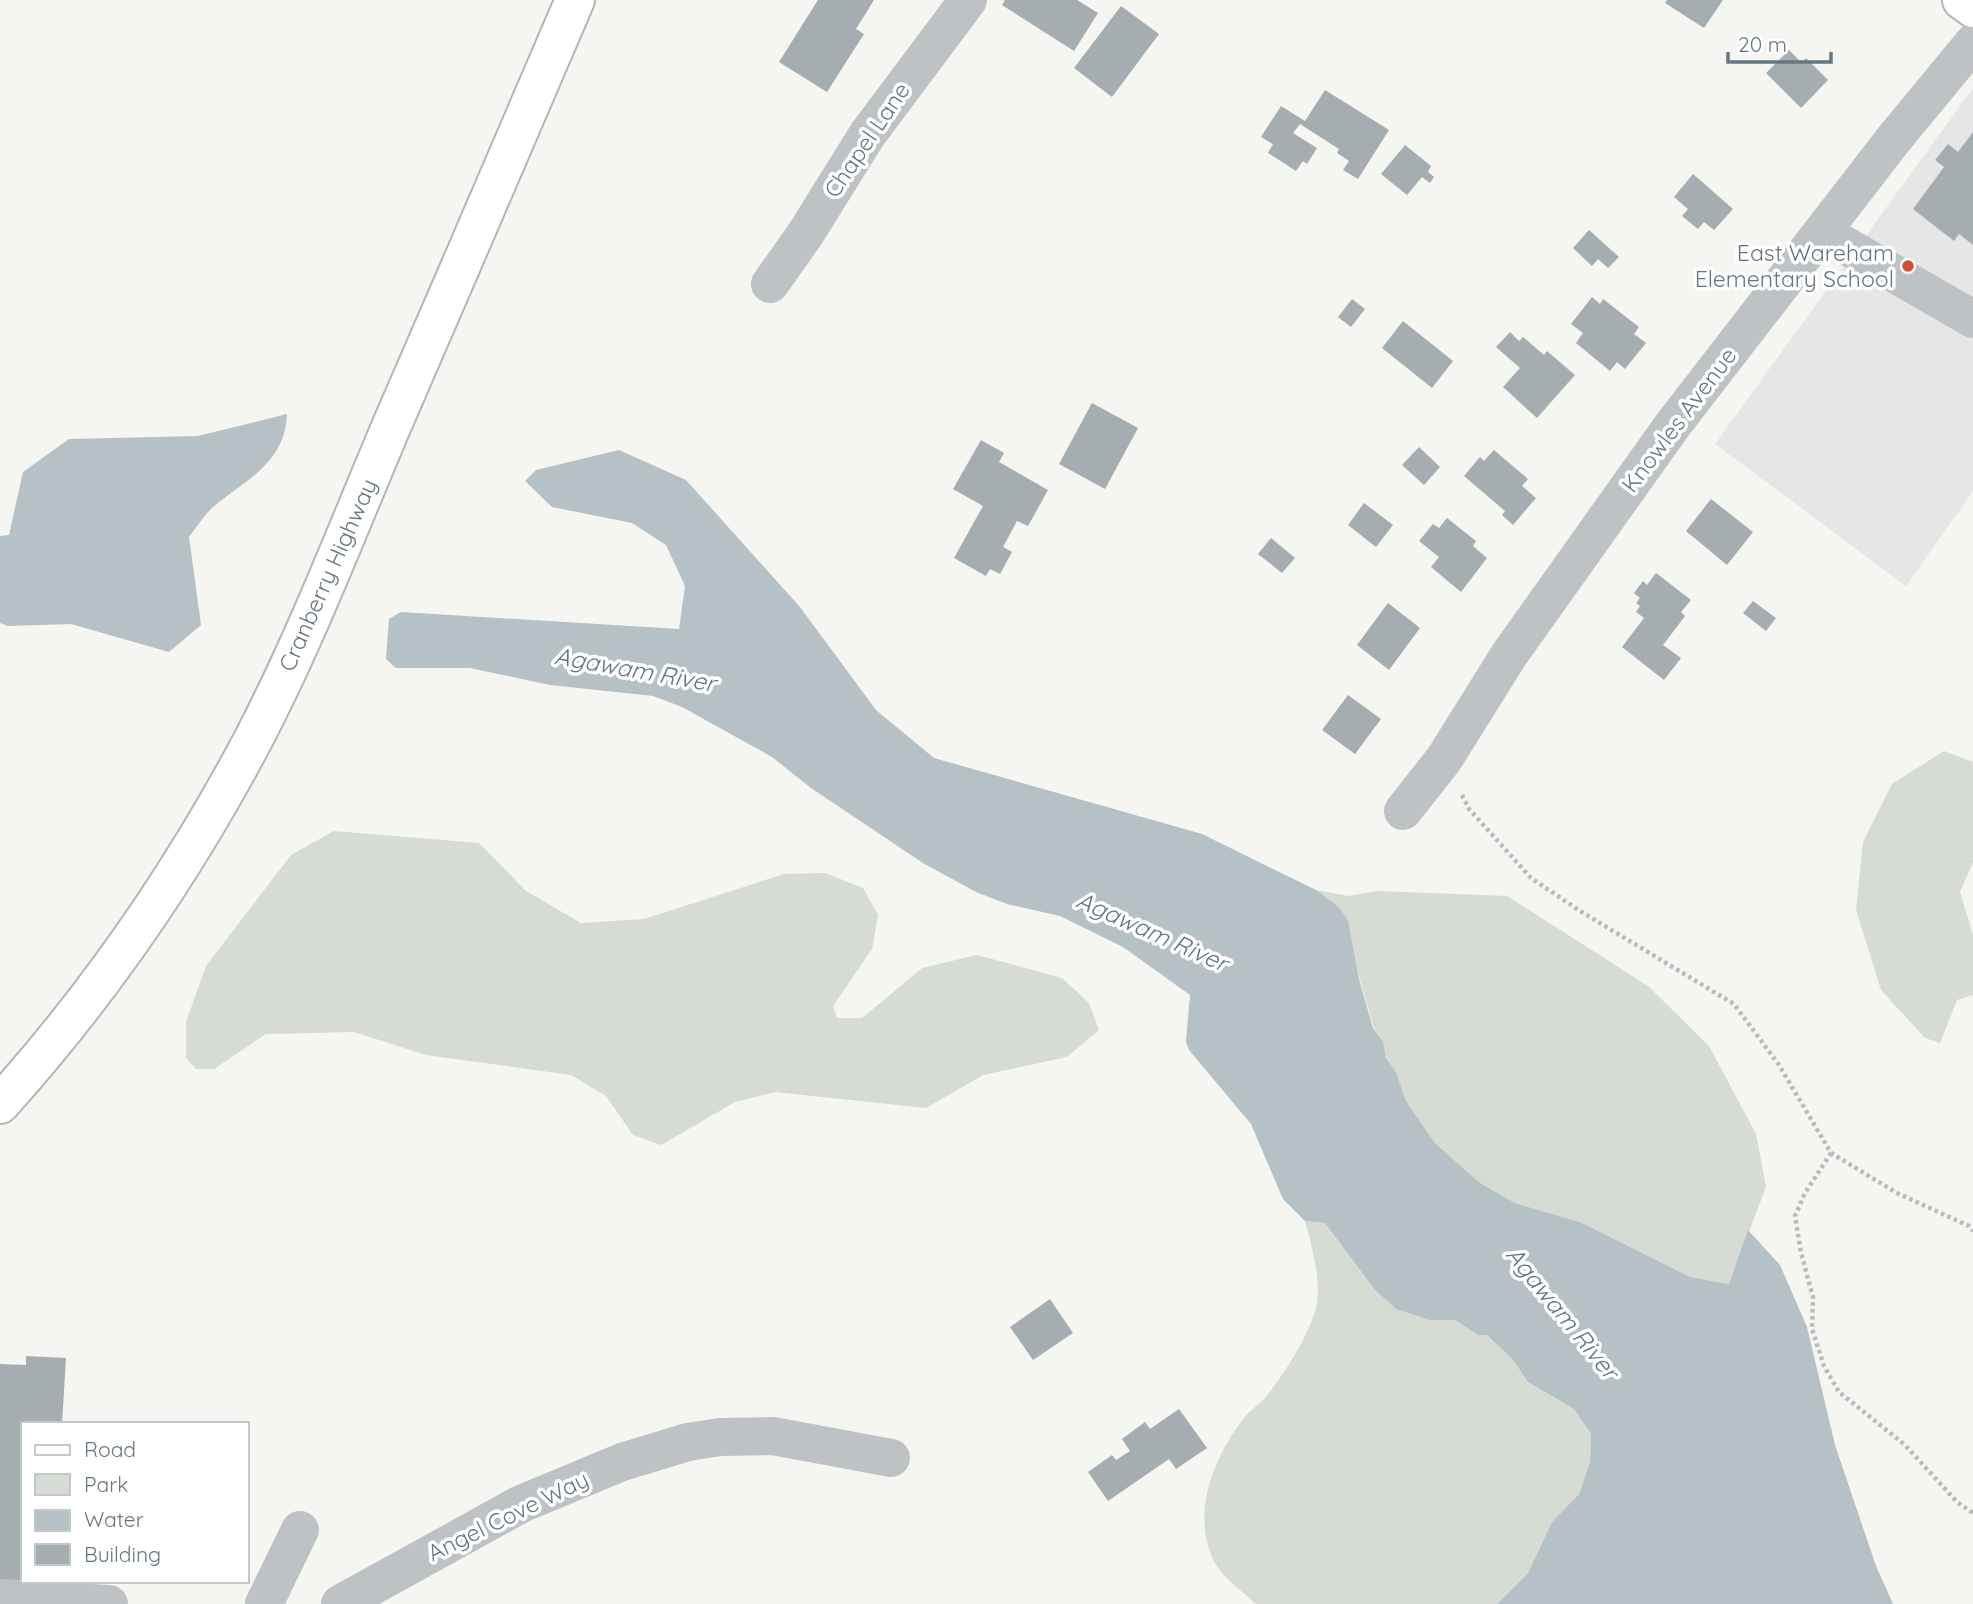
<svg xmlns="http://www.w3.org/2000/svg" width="1973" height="1604" font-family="Quicksand,sans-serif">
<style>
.built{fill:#e5e6e5}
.green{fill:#d6dbd3}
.water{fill:#b5c1c4}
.building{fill:#a5adb1}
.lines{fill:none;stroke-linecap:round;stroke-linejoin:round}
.major-casing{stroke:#b2b6b9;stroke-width:42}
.path{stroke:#b8bbbd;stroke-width:4.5;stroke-dasharray:3.5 3.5;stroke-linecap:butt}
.minor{stroke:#bec2c5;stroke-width:38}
.major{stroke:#fff;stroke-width:38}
.poi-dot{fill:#d64e30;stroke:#fff;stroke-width:2.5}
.labels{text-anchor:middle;stroke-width:7;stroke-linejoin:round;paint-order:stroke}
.street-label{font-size:23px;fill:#667680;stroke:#fff}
.poi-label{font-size:23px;fill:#667680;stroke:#fff;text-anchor:end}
.water-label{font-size:24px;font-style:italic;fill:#62777d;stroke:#fff}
</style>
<rect width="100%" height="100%" fill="#f5f5f1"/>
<polygon class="built" points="1973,88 1973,491 1906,586 1715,444"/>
<g class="green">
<polygon points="1944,751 1973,762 1973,862 1960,892 1973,935 1973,995 1957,1000 1940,1043 1925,1038 1881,990 1856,910 1863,842 1892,784"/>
<polygon points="334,831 479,843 526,891 581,923 644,919 784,874 825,873 863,888 878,915 872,949 833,1006 837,1018 862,1018 922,968 977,955 1062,978 1089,1003 1099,1030 1067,1057 983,1075 926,1108 775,1092 735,1102 661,1145 633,1135 606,1096 571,1075 426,1055 354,1032 266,1034 214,1069 196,1069 186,1058 186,1022 206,966 291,855"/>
<polygon points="1316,890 1348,896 1378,891 1507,896 1648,986 1709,1046 1756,1134 1766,1187 1729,1284 1690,1277 1580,1222 1515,1203 1480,1183 1435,1143 1406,1101 1396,1072 1386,1058 1383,1041 1374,1028 1339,907"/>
<path d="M1305 1221 1325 1223 1375 1290 1396 1309 1429 1320H1455L1478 1335H1487L1513 1360 1528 1382 1574 1409 1591 1434 1590 1462 1579 1494 1552 1522 1528 1573 1497 1604H1256C1243 1592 1224 1579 1215 1563 1190 1515 1213 1459 1243 1419 1249 1411 1259 1405 1266 1397 1285 1372 1303 1345 1314 1315 1324 1288 1312 1247 1305 1221Z"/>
</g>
<g class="water">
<path d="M287 414C285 463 247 479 213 507 204 515 197 527 189 537L201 625 169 652 71 624 8 626 0 623V536L9 535 23 472 69 439 198 436Z"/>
<polygon points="619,450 686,480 800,607 876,710 934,758 1202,834 1316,890 1339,907 1348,921 1359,979 1373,1028 1383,1041 1386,1058 1396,1072 1406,1101 1435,1143 1480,1183 1515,1203 1580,1222 1690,1277 1729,1284 1748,1230 1780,1265 1807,1327 1835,1445 1876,1566 1893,1604 1497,1604 1528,1573 1552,1522 1579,1494 1590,1462 1591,1434 1574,1409 1528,1382 1513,1360 1487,1335 1478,1335 1455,1320 1429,1320 1396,1309 1375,1290 1325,1223 1305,1221 1283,1199 1251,1124 1189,1050 1186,1042 1190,995 1123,947 1060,916 1007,904 976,892 923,863 811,788 772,757 682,707 653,696 550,685 470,668 396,668 386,659 389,619 401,612 679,629 685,586 666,545 632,523 552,507 525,481 536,470"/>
</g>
<g class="building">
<polygon points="818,0 874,0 856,29 864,34 827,92 779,62"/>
<polygon points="1005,0 1077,0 1098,13 1074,51 1002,5"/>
<polygon points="1667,0 1723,0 1704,28 1665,3"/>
<polygon points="1121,6 1159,34 1112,97 1074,68"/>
<polygon points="1789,50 1802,63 1806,58 1828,80 1801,108 1766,73"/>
<polygon points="1325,90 1389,130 1358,179 1343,170 1349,161 1337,153 1339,149 1300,124 1293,133 1317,148 1307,164 1303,161 1296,171 1268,153 1273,144 1261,137 1281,106 1305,121"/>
<polygon points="1973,132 1973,245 1959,234 1954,241 1913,209 1944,167 1935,160 1948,144 1958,152"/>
<polygon points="1405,145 1431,166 1428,172 1434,177 1430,183 1422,177 1407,195 1381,174"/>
<polygon points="1693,174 1733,209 1714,230 1704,222 1698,229 1682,216 1688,209 1674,197"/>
<polygon points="1589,230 1619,257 1608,268 1598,259 1592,266 1573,248"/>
<polygon points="1592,297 1600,304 1603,299 1639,327 1634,334 1646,343 1625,369 1617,362 1610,371 1576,343 1583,333 1571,324"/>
<polygon points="1352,299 1365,309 1351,327 1338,317"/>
<polygon points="1403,321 1453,361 1432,388 1382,348"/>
<polygon points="1510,332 1519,341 1523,337 1544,355 1547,351 1575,375 1537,418 1503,387 1520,368 1496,347"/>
<polygon points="1092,403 1138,428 1105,489 1059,464"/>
<polygon points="981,440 1004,453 999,462 1048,490 1028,526 1017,521 1003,547 1012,552 1000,574 990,569 986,576 954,558 983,506 953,489"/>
<polygon points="1419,447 1440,467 1424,485 1402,465"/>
<polygon points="1494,450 1528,479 1522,486 1536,498 1513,525 1502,515 1505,511 1464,476 1480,457 1484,461"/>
<polygon points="1711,499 1753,532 1727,565 1686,531"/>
<polygon points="1364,503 1393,525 1376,547 1348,525"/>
<polygon points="1447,518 1476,541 1473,546 1487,558 1461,592 1431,567 1439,557 1419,541 1433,524 1439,528"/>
<polygon points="1271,538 1295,558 1282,573 1258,554"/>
<polygon points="1656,573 1691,600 1681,612 1685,616 1663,645 1681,658 1664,680 1622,647 1644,618 1636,612 1640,606 1636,603 1640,598 1634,593 1643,581 1647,585"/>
<polygon points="1753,601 1776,618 1766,631 1743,613"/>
<polygon points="1388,603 1420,628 1389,670 1357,645"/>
<polygon points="1348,695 1381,719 1355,754 1322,730"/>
<polygon points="1050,1299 1073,1333 1033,1360 1010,1327"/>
<polygon points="26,1356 66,1358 62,1424 23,1424 23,1581 54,1581 53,1593 0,1590 0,1364 26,1365"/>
<polygon points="1179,1409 1207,1448 1176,1469 1169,1459 1108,1501 1088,1472 1112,1455 1116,1460 1130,1451 1122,1439 1145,1422 1150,1429"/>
</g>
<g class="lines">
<defs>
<g id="major">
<polyline points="1962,0 1973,8"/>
<path d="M0 1104C99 994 185 869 254 738 306 638 347 531 391 427 453 285 514 142 575 0"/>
</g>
</defs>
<use href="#major" class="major-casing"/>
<g class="path">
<polyline points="1462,795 1469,809 1531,878 1580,911 1734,1004 1779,1065 1831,1153 1897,1193 1969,1226 1973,1231"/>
<polyline points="1831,1153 1805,1193 1795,1216 1801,1253 1813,1297 1812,1329 1824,1366 1839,1392 1905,1445 1957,1502 1973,1513"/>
</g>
<g class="minor">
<polyline points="1822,232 1973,319"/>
<polyline points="770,284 806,233 867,135 968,0"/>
<polyline points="1403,811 1444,759 1509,655 1672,426 1893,140 1973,43"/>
<polyline points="0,1598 109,1604"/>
<polyline points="264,1604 300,1530"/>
<polyline points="340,1604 521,1504 622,1462 688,1442 720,1437 773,1436 891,1458"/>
</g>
<use href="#major" class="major"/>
</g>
<circle class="poi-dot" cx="1908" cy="266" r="7"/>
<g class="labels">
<g class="street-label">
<text transform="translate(867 140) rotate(-56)" y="8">Chapel Lane</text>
<text transform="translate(1679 420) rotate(-53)" y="8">Knowles Avenue</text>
<text transform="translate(328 575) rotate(-66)" y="8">Cranberry Highway</text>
<text transform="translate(508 1516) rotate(-26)" y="8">Angel Cove Way</text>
</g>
<g class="poi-label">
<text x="1894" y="261">East Wareham<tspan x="1894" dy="26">Elementary School</tspan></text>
</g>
<g class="water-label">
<text transform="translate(635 670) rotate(10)" y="8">Agawam River</text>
<text transform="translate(1152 932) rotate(24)" y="8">Agawam River</text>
<text transform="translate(1562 1313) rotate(51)" y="8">Agawam River</text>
</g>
</g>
<rect x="21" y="1422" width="228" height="161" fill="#ffffff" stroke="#c2c8cc" stroke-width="2"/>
<rect x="35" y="1445" width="35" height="10" fill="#ffffff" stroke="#c2c8cc" stroke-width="2"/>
<text x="84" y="1457" font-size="21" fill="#667680">Road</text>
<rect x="35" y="1474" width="35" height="21" fill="#d6dbd3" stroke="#c2c8cc" stroke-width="2"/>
<text x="84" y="1492" font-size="21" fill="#667680">Park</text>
<rect x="35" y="1510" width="35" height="21" fill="#b5c1c4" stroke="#c2c8cc" stroke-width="2"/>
<text x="84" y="1527" font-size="21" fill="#667680">Water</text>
<rect x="35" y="1544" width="35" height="21" fill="#a5adb1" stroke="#c2c8cc" stroke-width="2"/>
<text x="84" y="1562" font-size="21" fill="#667680">Building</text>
<path d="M1728 52v10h103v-10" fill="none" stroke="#667680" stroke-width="3.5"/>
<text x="1738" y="52" font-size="21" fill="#667680" stroke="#ffffff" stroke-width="5" paint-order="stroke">20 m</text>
</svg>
